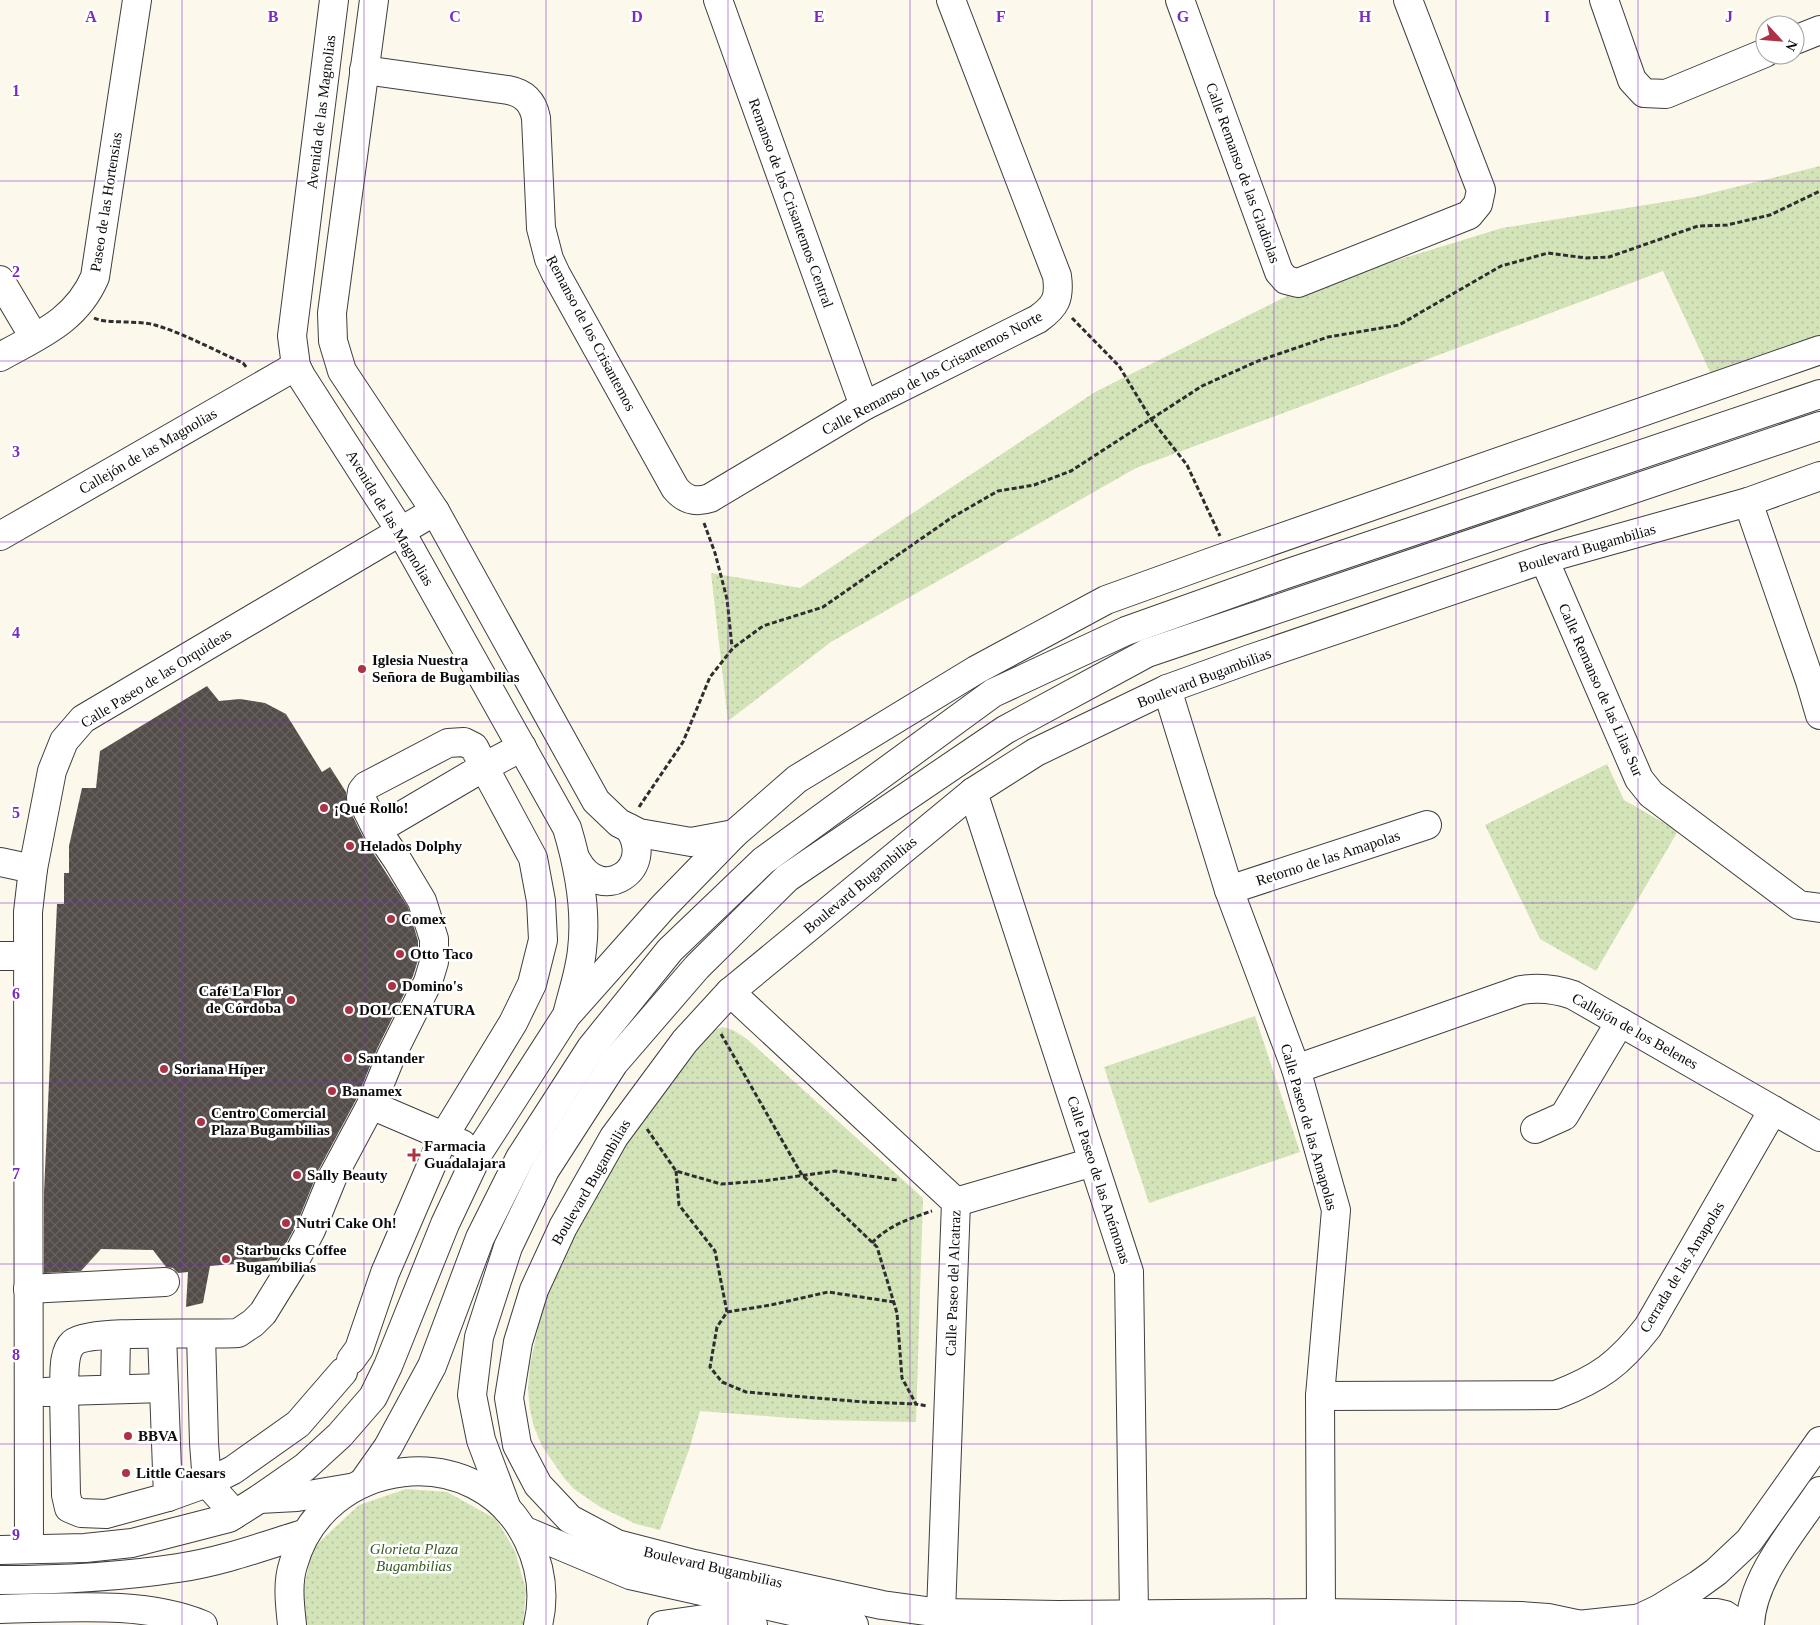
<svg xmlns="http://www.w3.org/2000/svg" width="1820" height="1625" font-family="'Times New Roman',serif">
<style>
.grass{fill:url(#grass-dots)}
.building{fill:url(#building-cross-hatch)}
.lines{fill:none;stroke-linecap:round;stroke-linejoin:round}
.minor-casing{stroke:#3f3f3f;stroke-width:30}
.path{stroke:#2e2e2e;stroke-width:3;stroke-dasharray:5 2.5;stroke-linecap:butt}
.minor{stroke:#fff;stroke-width:28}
.grid{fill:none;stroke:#7b2cbf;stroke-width:1;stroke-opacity:0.55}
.poi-dot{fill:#ae3246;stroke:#fff;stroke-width:2}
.labels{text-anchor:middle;stroke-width:5;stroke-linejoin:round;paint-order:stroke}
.street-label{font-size:15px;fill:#0c0c0c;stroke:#fff}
.poi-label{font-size:15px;font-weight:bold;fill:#0c0c0c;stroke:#fff;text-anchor:start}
.park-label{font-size:15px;font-style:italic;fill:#355c23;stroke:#fff}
.grid-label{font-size:16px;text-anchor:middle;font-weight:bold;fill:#7b2cbf;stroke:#fff;stroke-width:5;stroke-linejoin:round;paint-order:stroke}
</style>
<defs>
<pattern id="grass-dots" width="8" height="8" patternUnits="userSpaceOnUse" patternTransform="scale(1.25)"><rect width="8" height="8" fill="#d4e4b9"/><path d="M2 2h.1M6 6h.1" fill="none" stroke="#b5c29e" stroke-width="1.8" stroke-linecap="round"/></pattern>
<pattern id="building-cross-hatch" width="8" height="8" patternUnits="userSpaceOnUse" patternTransform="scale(1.25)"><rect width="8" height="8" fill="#534c49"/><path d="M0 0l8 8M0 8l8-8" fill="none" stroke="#67615f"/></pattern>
</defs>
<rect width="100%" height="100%" fill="#fdf8ec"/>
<g class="grass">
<polygon points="1820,166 1820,343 1718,389 1663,271 1136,468 831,642 728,721 711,573 800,588 1095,392 1297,291 1502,228 1695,197"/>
<polygon points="1607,764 1624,800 1678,831 1596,971 1540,939 1485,825"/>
<polygon points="1255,1016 1300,1152 1149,1203 1104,1067"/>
<polygon points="723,1027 733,1030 747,1039 923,1198 916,1422 816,1420 700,1411 689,1450 660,1530 636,1524 600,1507 574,1489 564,1478 542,1446 534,1427 530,1410 528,1389 530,1365 541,1314 549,1285 610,1162 673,1072 711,1031"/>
<polygon points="406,1489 447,1492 496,1519 515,1551 526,1590 523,1625 306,1625 300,1604 313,1548 359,1505"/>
</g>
<polygon class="building" points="207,686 219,701 240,699 265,703 286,714 322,772 330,767 346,792 347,805 363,837 408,907 418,941 418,960 413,976 377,1049 357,1098 319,1169 297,1223 277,1260 210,1266 203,1303 186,1307 188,1272 178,1273 173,1268 166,1267 153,1250 101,1249 81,1271 44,1273 44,1193 57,904 64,904 64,873 69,873 69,846 82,788 96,788 100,751"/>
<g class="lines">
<defs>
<g id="minor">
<path d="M334 0 292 336 296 366 301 376 401 532 567 828C579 868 587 909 582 950 580 971 573 991 568 1011"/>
<polyline points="374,0 332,313 333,341 342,371 435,511 596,801 619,823 639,833 691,842 734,834"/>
<polyline points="718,0 864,406"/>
<polyline points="1180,0 1279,272 1286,280 1298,283 1469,215 1478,204 1481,190 1408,0"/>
<polyline points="1604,0 1632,80 1644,93 1666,94 1765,53"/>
<polyline points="1795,40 1820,30"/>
<path d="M364 70 508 90C524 93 533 102 536 118L541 228 549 259 556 274 675 488C685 500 695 503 710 498L864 406 1038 319C1056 306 1060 298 1057 276L951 0"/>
<polyline points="0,280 34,337"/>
<path d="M0 357C39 335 76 321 95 277L137 0"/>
<polyline points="1748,502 1810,681 1820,715"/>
<polyline points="0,536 296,366"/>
<polyline points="1544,559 1639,779 1651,794 1799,905 1820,908"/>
<polyline points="1167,689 1229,890 1296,1069 1336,1210 1320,1396 1321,1613"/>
<polyline points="973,792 1129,1272 1134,1613"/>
<path d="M577 861C601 905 657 869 629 828"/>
<polyline points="0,862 33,869"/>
<polyline points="1229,890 1427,825"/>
<polyline points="0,956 28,956"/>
<polyline points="730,992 956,1202 941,1613"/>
<path d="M1296 1069 1521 990C1539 987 1556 989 1573 995L1820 1137"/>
<polyline points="371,1105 462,1144"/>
<polyline points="1535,1129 1564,1116 1620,1022"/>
<polyline points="956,1202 1093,1162"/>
<polyline points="28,1289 165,1282"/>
<polyline points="162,1334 168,1497"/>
<polyline points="201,1335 204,1443 207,1483 235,1514"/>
<polyline points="351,1360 359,1349 385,1273 444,1136 513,1023 532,984 543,940 541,901 533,858 484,767 522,747"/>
<path d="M164 1388 64 1391C65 1377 62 1353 73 1343 87 1329 210 1335 238 1333L253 1323 263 1313 292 1266 311 1230 333 1176 371 1105 391 1056 428 982 434 962V939L422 901 398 861 377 830 361 798 362 791 366 786 448 743 464 742 474 747 484 767 377 830"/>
<polyline points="115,1389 116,1335"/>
<polyline points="45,1392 64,1391 66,1495 69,1508 81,1513 106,1514 168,1497 207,1483 233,1470 298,1424 343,1372"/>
<path d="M1320 1396 1556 1395C1600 1378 1619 1364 1648 1327L1773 1110"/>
<polyline points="364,1481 388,1447 432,1366 480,1238 520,1158 591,1048 670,950 763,861 993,693 1126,631 1283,575 1820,394"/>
<polyline points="259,1499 297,1497 350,1488"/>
<polyline points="507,1509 481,1440 472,1395 479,1337 508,1247 545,1170 614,1063 697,967 787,878 1005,730 1147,653 1820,426"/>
<polyline points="523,1530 630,1575 854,1625"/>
<polyline points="29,1549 28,912 33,869 52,771 64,741 83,719 435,511"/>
<polyline points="0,1550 85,1548 132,1543 229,1518 259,1499 305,1467 340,1435 373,1397 388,1366 445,1224 479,1152 567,1015 663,907 734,834 797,779 976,670 1106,600 1217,560 1820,350"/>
<path d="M0 1580C60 1580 119 1577 178 1568 221 1562 264 1546 306 1533"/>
<path d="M0 1609C64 1608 143 1600 203 1625"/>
<polyline points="1638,1619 1659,1609 1698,1585 1716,1572 1749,1541 1820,1441"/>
<path d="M292 1625C290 1605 287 1584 293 1565 323 1455 478 1436 528 1540 541 1567 545 1596 538 1625"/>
<polyline points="662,1625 704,1619 753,1625"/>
<polyline points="1578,1625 1691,1613 1716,1613 1725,1615 1740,1625"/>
<polyline points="1581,1625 1548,1618 1521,1616 1321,1613 1058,1615 941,1613 882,1605 694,1564 617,1544 570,1519 538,1485 517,1445 509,1398 518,1342 534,1290 563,1227 614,1137 685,1041 730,992 973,792 1036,752 1167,689 1250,659 1544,559 1748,502 1820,476"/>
<path d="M1750 1625C1752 1577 1794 1530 1820 1491"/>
</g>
</defs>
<use href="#minor" class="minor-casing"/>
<g class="path">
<path d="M94 318C106 324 138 320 155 325 185 334 214 350 243 363L247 368"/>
<polyline points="1072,318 1119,366 1151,419 1187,465 1220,536"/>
<polyline points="704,523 715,553 727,599 732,647"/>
<polyline points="639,807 683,742 710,677 733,648 763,626 823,607 951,518 998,491 1034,485 1071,471 1202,386 1258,361 1328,337 1399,325 1501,266 1548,253 1586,258 1609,257 1698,226 1727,225 1770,215 1820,191"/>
<polyline points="721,1034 802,1175 877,1247 897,1313 902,1378 916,1404 927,1406"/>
<polyline points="647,1129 676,1171 721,1184 763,1181 835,1171 897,1180"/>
<polyline points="676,1171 679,1205 715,1251 727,1312 717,1327 710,1367 722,1382 746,1392 864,1402 916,1404"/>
<path d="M872 1243C887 1226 911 1218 932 1211"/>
<polyline points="727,1312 771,1305 828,1292 894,1302"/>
</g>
<use href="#minor" class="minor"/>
</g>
<path class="grid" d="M182 0V1625M364 0V1625M546 0V1625M728 0V1625M910 0V1625M1092 0V1625M1274 0V1625M1456 0V1625M1638 0V1625M0 181H1820M0 361H1820M0 542H1820M0 722H1820M0 903H1820M0 1083H1820M0 1264H1820M0 1444H1820"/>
<g class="poi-dot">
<circle cx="362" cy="669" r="5"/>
<circle cx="324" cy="808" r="5"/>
<circle cx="350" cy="846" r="5"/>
<circle cx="391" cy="919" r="5"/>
<circle cx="400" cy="954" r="5"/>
<circle cx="392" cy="986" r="5"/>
<circle cx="291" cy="1000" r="5"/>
<circle cx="349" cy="1010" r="5"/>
<circle cx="348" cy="1058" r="5"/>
<circle cx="164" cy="1069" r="5"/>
<circle cx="332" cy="1091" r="5"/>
<circle cx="201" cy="1122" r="5"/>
<path d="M411.5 1147.5h5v5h5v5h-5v5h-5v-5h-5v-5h5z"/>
<circle cx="297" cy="1175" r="5"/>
<circle cx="286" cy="1223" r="5"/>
<circle cx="226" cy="1259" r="5"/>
<circle cx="128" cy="1436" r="5"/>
<circle cx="126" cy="1473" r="5"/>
</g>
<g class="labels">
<g class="street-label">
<text transform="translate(321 112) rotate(-83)" y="5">Avenida de las Magnolias</text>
<text transform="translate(1243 173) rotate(70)" y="5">Calle Remanso de las Gladiolas</text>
<text transform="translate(106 202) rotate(-81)" y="5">Paseo de las Hortensias</text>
<text transform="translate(791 203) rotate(70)" y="5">Remanso de los Crisantemos Central</text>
<text transform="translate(591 333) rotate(62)" y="5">Remanso de los Crisantemos</text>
<text transform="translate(932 373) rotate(-28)" y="5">Calle Remanso de los Crisantemos Norte</text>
<text transform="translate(148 451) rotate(-30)" y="5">Callejón de las Magnolias</text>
<text transform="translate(390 518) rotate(59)" y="5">Avenida de las Magnolias</text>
<text transform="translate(1587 548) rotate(-16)" y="5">Boulevard Bugambilias</text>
<text transform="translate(156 678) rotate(-32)" y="5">Calle Paseo de las Orquideas</text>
<text transform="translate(1204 678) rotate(-21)" y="5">Boulevard Bugambilias</text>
<text transform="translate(1601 690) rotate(66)" y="5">Calle Remanso de las Lilas Sur</text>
<text transform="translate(1328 858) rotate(-18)" y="5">Retorno de las Amapolas</text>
<text transform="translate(860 885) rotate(-40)" y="5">Boulevard Bugambilias</text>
<text transform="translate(1635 1031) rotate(29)" y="5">Callejón de los Belenes</text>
<text transform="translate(1309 1127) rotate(74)" y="5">Calle Paseo de las Amapolas</text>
<text transform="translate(1099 1180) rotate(72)" y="5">Calle Paseo de las Anémonas</text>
<text transform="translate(591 1182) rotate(-60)" y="5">Boulevard Bugambilias</text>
<text transform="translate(1682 1267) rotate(-59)" y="5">Cerrada de las Amapolas</text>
<text transform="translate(953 1283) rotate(-88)" y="5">Calle Paseo del Alcatraz</text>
<text transform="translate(713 1567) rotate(13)" y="5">Boulevard Bugambilias</text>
</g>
<g class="poi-label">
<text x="372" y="665">Iglesia Nuestra<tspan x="372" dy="17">Señora de Bugambilias</tspan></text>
<text x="334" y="813">¡Qué Rollo!</text>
<text x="360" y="851">Helados Dolphy</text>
<text x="401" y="924">Comex</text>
<text x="410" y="959">Otto Taco</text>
<text x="402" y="991">Domino's</text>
<text x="281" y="996" text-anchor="end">Café La Flor<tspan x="281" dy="17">de Córdoba</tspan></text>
<text x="359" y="1015">DOLCENATURA</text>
<text x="358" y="1063">Santander</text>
<text x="174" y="1074">Soriana Híper</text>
<text x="342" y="1096">Banamex</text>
<text x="211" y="1118">Centro Comercial<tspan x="211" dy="17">Plaza Bugambilias</tspan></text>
<text x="424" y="1151">Farmacia<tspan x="424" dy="17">Guadalajara</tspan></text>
<text x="307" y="1180">Sally Beauty</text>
<text x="296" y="1228">Nutri Cake Oh!</text>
<text x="236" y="1255">Starbucks Coffee<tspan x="236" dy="17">Bugambilias</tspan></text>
<text x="138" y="1441">BBVA</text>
<text x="136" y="1478">Little Caesars</text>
</g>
<g class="park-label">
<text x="414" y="1554">Glorieta Plaza<tspan x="414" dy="17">Bugambilias</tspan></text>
</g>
</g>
<g class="grid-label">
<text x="91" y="22">A</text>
<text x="273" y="22">B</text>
<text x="455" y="22">C</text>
<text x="637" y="22">D</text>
<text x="819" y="22">E</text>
<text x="1001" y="22">F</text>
<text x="1183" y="22">G</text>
<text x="1365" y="22">H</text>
<text x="1547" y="22">I</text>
<text x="1729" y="22">J</text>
<text x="16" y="96">1</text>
<text x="16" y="277">2</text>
<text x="16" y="457">3</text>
<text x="16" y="638">4</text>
<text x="16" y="818">5</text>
<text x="16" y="999">6</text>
<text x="16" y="1179">7</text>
<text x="16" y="1360">8</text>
<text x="16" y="1540">9</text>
</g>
<g transform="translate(1780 40) rotate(116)"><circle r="24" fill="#ffffff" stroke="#9e9e9e"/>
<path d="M0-4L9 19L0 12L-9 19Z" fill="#ae3246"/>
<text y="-8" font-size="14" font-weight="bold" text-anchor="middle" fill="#0c0c0c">N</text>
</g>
</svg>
